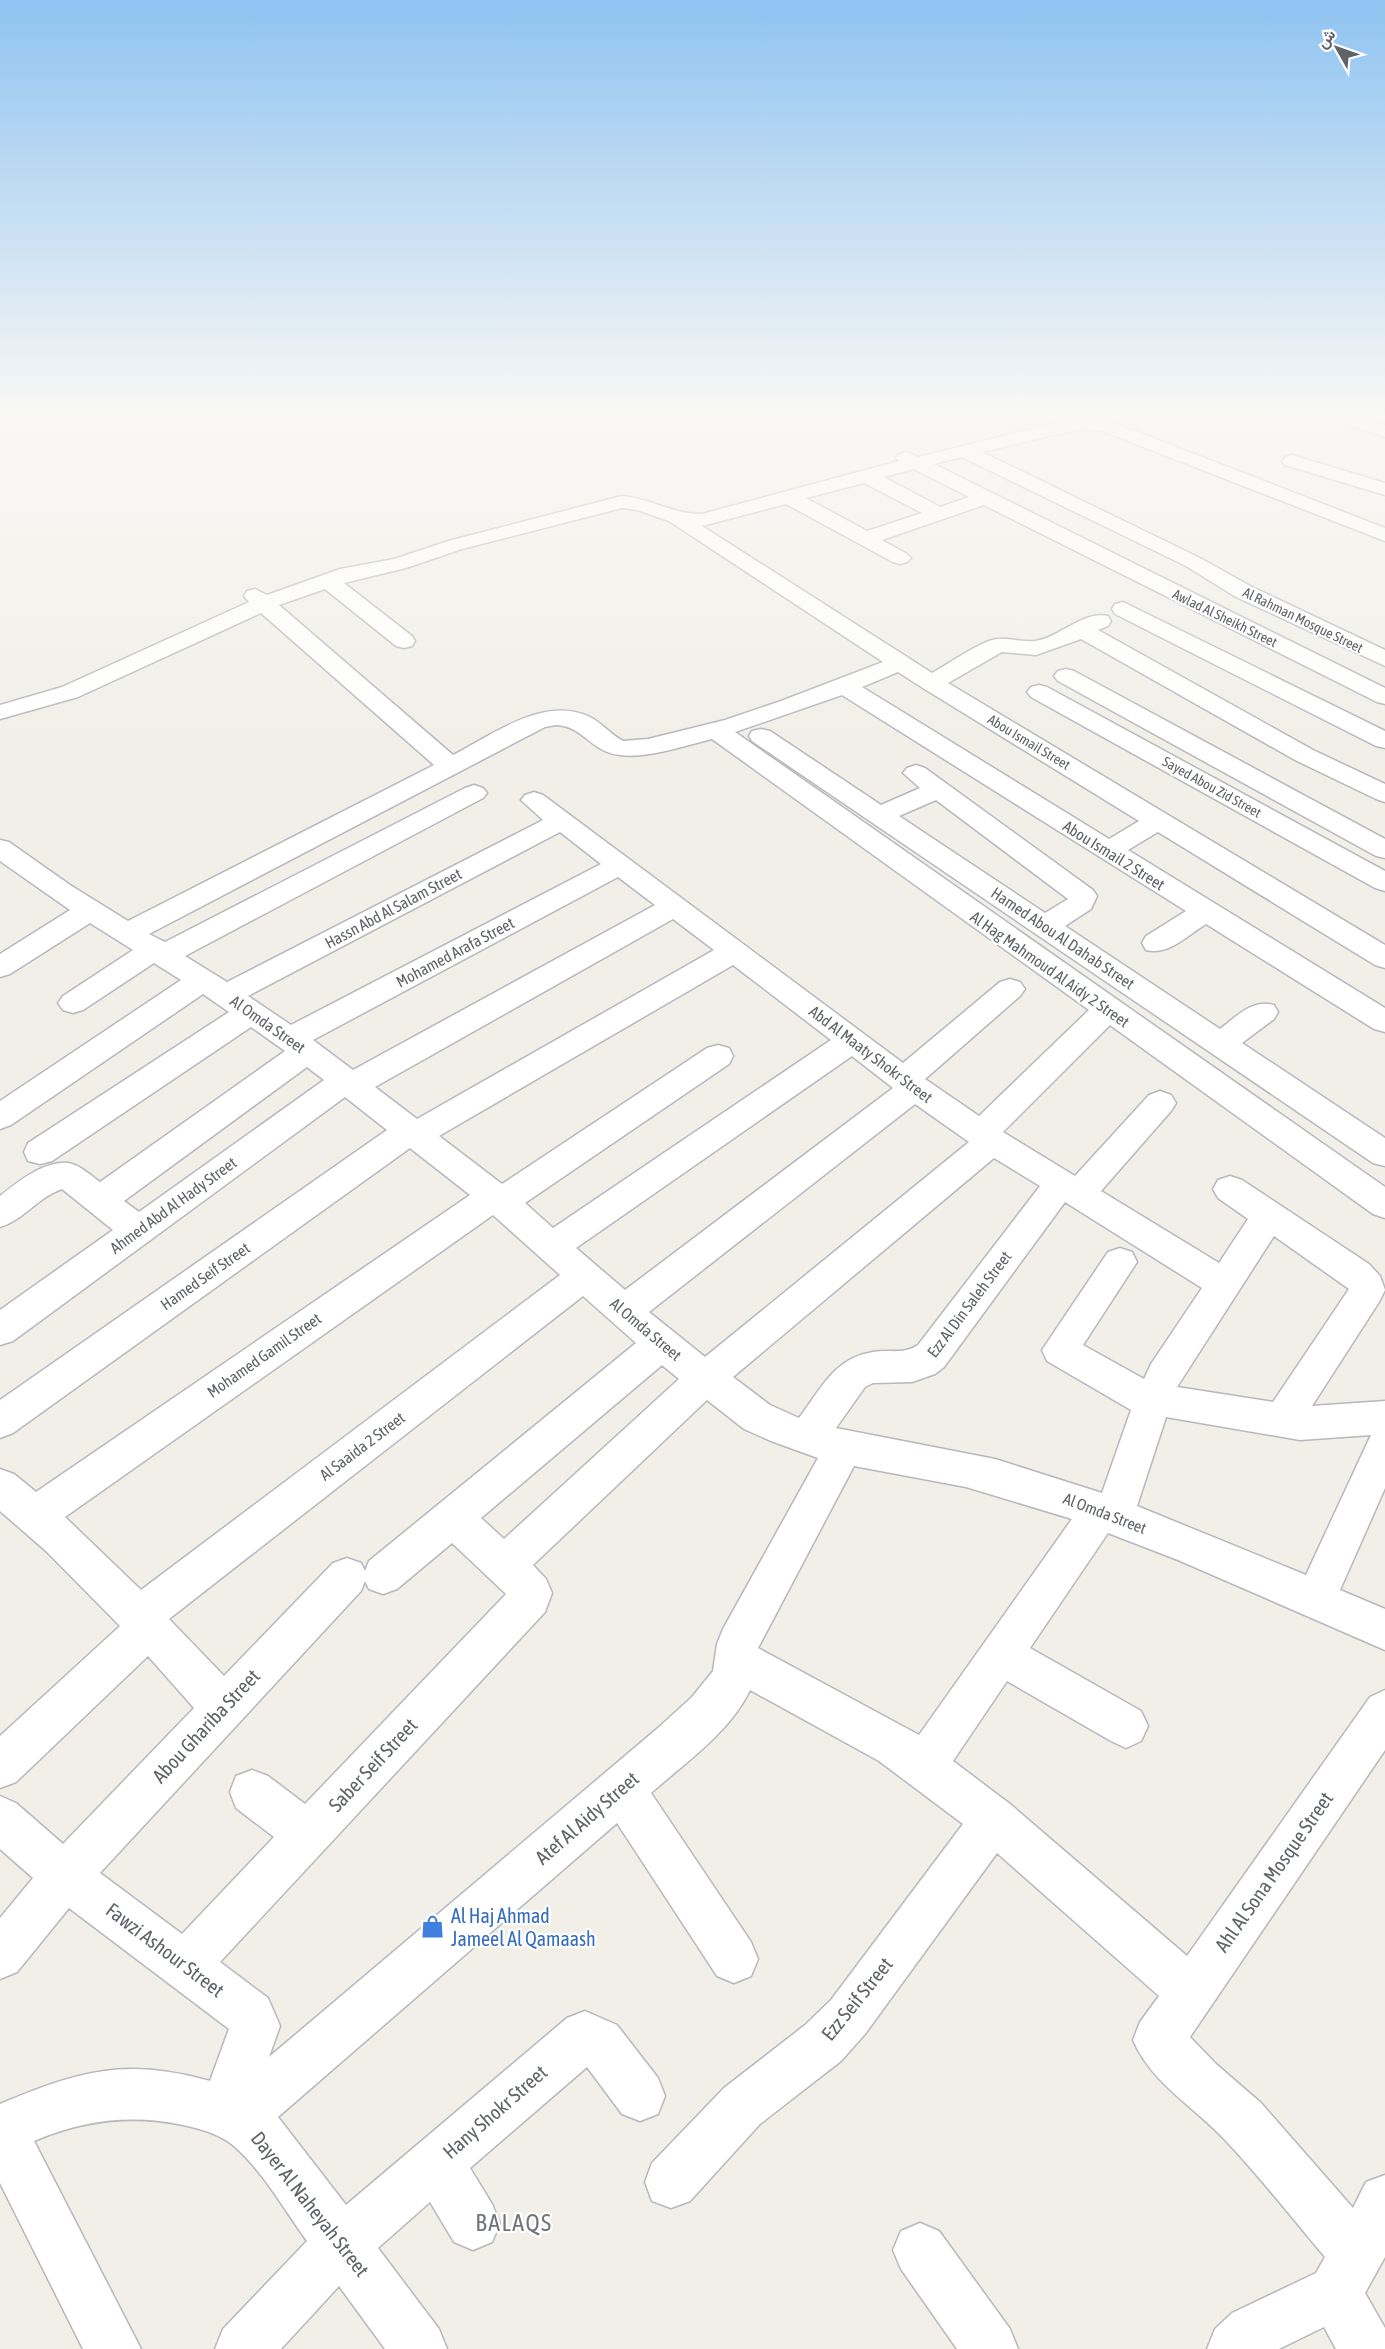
<svg xmlns="http://www.w3.org/2000/svg" width="1385" height="2349" font-family="'Asap Condensed',Vazirmatn,sans-serif">
<style>
.lines{fill:none;stroke-linecap:round;stroke-linejoin:round}
.minor-casing{stroke:#b5b8bc;stroke-width:3}
.minor{fill:#fff;fill-rule:evenodd}
.labels{text-anchor:middle;stroke-width:4.5;stroke-linejoin:round;paint-order:stroke}
.far-street-label{font-size:14px;fill:#5f6368;stroke:#fff}
.street-label{font-size:16px;fill:#5f6368;stroke:#fff}
.near-street-label{font-size:20px;fill:#5f6368;stroke:#fff}
.near-shop-label{font-size:20px;fill:#366cbe;stroke:#fff;text-anchor:start}
.near-quarter-label{font-size:24px;letter-spacing:1.5px;fill:#70757a;stroke:#fff}
</style>
<rect width="100%" height="100%" fill="#f1efe8"/>
<g class="lines">
<defs>
<g id="minor">
<polygon points="1345,411 1364,411 1360,417 1385,425 1385,437 1345,424 1341,417"/>
<path d="M1080 417 1112 422 1385 528V541L1102 431 1080 429 982 452 1200 558 1252 587 1385 650V666L1236 597 1186 566 962 457 934 464 1385 688V704L1377 702 984 505 882 540 907 554 911 558 907 562 900 564 893 562 786 504 702 526 932 673C950 663 969 649 989 641 1004 635 1019 643 1035 641 1059 638 1083 610 1108 616L1111 621 1108 626 1098 630 1313 750 1385 784V802L1376 799 1295 760 1081 639 1036 655 1002 652 948 683 1385 945V968L1375 965 1158 832 1128 850 1385 1008V1032L1374 1029 1206 924C1188 935 1168 956 1146 950L1142 943 1146 936 1186 911 842 695 735 732 1385 1187V1218L1373 1214 1110 1025 1003 1132 1075 1176 1149 1095 1160 1091 1171 1095 1176 1103 1171 1111 1101 1191 1219 1263 1248 1219 1218 1198 1213 1189 1218 1180 1230 1176 1242 1180 1369 1264 1380 1276 1385 1290 1379 1302 1312 1406 1385 1401V1488L1340 1590 1385 1609V1650L1178 1560 1108 1533 1030 1648 1141 1711 1148 1726 1141 1741 1126 1748 1111 1741 1007 1681 953 1761 1010 1804 1187 1956 1370 1697 1385 1690V1750L1190 2037 1216 2064 1261 2103 1353 2208 1366 2182 1385 2175V2257L1365 2293 1385 2328V2349H1336L1324 2327 1279 2349H1207L1215 2329 1232 2313 1316 2273 1325 2257C1292 2218 1261 2178 1226 2141 1195 2107 1151 2083 1133 2040L1140 2022 1159 1996 997 1853 865 2034 841 2061 760 2124 690 2201 671 2208 652 2201 645 2182 652 2163 724 2088 805 2025 831 2000 963 1824 879 1761 750 1690C730 1732 685 1763 651 1793L751 1942 758 1959 751 1976 734 1983 717 1976 617 1823 278 2117 346 2205 567 2018 585 2011 617 2025 658 2078 665 2096 658 2114 640 2121 622 2114 587 2067 470 2168 492 2204 500 2223 492 2242 473 2250 454 2242 430 2202 378 2248 439 2329 447 2349H385L339 2286 281 2349H215L223 2329 307 2241C285 2211 262 2170 234 2146 220 2134 201 2129 183 2125 131 2114 83 2120 34 2141L141 2349H83L0 2183V2104C78 2071 126 2057 210 2081L229 2029 69 1908 17 1972 0 1979V1918L33 1878 0 1849V1796L16 1803 63 1844 194 1708 148 1656 16 1782 0 1788V1736L120 1626 46 1551 0 1511V1469L14 1474 36 1492 470 1195 410 1148 13 1433 0 1438V1400L387 1130 345 1097 13 1341 0 1345V1310L113 1230 62 1189C38 1197 24 1220 0 1227V1196C18 1182 43 1161 68 1163 80 1165 90 1175 100 1182L285 1051 251 1027 52 1161 40 1164 28 1161 24 1152 28 1143 229 1012 203 994 11 1125 0 1129V1101L181 980 154 963 83 1010 73 1013 63 1010 58 1003 63 996 133 950 90 923 10 974 0 977V954L70 910 0 861V840L9 842 70 885 128 921 434 765 261 613 78 697 0 719V705L62 687 249 602 244 596 247 591 255 589 267 595 340 569 394 559 448 541 622 496C650 498 674 515 702 514L899 461 896 458 899 454 906 452 918 457ZM914 469 969 497 940 507 884 477ZM864 483 922 513 867 531 806 498ZM622 508 637 510 669 521 883 662 781 701 725 720 648 739 623 741C611 735 602 723 590 717 544 695 492 735 453 755L279 605 325 589 396 646 404 648 412 646 415 641 412 636 344 583 406 568 462 549ZM898 672 923 688 1139 821 1109 839 862 687ZM556 725C577 726 584 739 601 749 629 766 682 746 712 739L1089 1010 979 1116 925 1079 1020 996 1025 989 1020 982 1010 979 1000 982 903 1063 543 795 534 792 525 795 521 800 543 820 227 982 185 956 483 798 487 793 483 788 474 785 465 788 165 942 149 934 545 727ZM560 832 601 864 291 1025 248 996ZM618 877 655 905 353 1070 313 1040ZM673 919 714 950 417 1119 375 1087ZM733 965 831 1040 553 1228 525 1203 729 1064 733 1056 729 1048 718 1045 707 1048 502 1184 439 1136ZM852 1056 893 1088 625 1290 576 1248ZM307 1067 324 1080 139 1212 124 1201ZM915 1104 969 1142 705 1357 649 1312ZM994 1158 1040 1186 918 1345C904 1355 890 1349 873 1352 834 1358 821 1389 799 1418L770 1405 733 1377ZM1065 1202 1202 1288 1151 1364 1144 1379 1083 1345 1137 1262 1132 1252 1120 1248 1108 1252 1042 1350 1047 1361 1131 1410 1102 1493 995 1459 836 1428 865 1387 873 1383 912 1382 935 1374 944 1367ZM493 1215 560 1275 141 1590 65 1517ZM1274 1236 1349 1289 1273 1402 1177 1387ZM583 1296 636 1343 369 1561 365 1571 361 1563 347 1558 333 1563 224 1676 169 1619ZM662 1365 679 1379 504 1539 481 1518ZM707 1400 744 1429 771 1441 818 1458 723 1629 717 1644 713 1671 692 1697 658 1728 269 2057 280 2026 268 1998 220 1962 545 1612 552 1593 546 1579 533 1565ZM1166 1417 1300 1440 1371 1435 1306 1575 1137 1506ZM854 1466 966 1487 1072 1519 919 1735 758 1648ZM452 1543 506 1594 305 1804 268 1776 252 1770 236 1776 230 1792 236 1808 274 1837 182 1934 100 1873 361 1591 365 1581 369 1589 383 1594 397 1589Z"/>
<polygon points="1292,455 1385,483 1385,495 1285,465 1282,461 1285,457"/>
<polygon points="1123,602 1385,731 1385,748 1376,746 1115,614 1112,609 1115,604"/>
<polygon points="1066,669 1074,671 1385,839 1385,858 1376,856 1058,681 1054,676 1058,671"/>
<polygon points="1039,685 1047,687 1385,871 1385,891 1375,888 1031,697 1027,692 1031,687"/>
<path d="M761 729 770 731 881 805 920 788 903 773 907 768 916 765 925 768 1093 890 1097 896 1091 909 1065 926 1220 1029C1237 1016 1252 999 1274 1005L1278 1012 1274 1019 1242 1043 1385 1138V1166L1373 1163 752 741 749 736 752 731ZM936 800 1068 899 1045 913 899 816Z"/>
<polygon points="920,2223 939,2231 1010,2329 1018,2349 957,2349 901,2269 893,2250 901,2231"/>
</g>
</defs>
<use href="#minor" class="minor-casing"/>
<use href="#minor" class="minor"/>
</g>
<linearGradient id="sky" x2="0" y2="1"><stop stop-color="#8fc3f1"/><stop offset="0.56" stop-color="#f9f8f5"/><stop offset="1" stop-color="#f9f8f5" stop-opacity="0"/></linearGradient>
<rect width="1385" height="740" fill="url(#sky)"/>
<defs>
<symbol id="shop-bare" viewBox="-9 -9 18 18"><path d="M-5-2.5h2.3a2.7 3.5 0 0 1 5.4 0H5L5.5 6h-11ZM-1.5-2.5h3a1.5 2.3 0 0 0-3 0Z" fill="#3f7fe0" stroke="#fff" stroke-width="2.5" paint-order="stroke"/></symbol>
</defs>
<g fill-rule="evenodd">
<use href="#shop-bare" x="416" y="1910" width="33" height="33"/>
</g>
<g class="labels">
<g class="far-street-label">
<text transform="translate(1225 618) rotate(26)" y="5">Awlad Al Sheikh Street</text>
<text transform="translate(1303 620) rotate(26)" y="5">Al Rahman Mosque Street</text>
<text transform="translate(1029 742) rotate(31)" y="5">Abou Ismail Street</text>
<text transform="translate(1212 787) rotate(29)" y="5">Sayed Abou Zid Street</text>
</g>
<g class="street-label">
<text transform="translate(1114 855) rotate(32)" y="6">Abou Ismail 2 Street</text>
<text transform="translate(393 908) rotate(-28)" y="6">Hassn Abd Al Salam Street</text>
<text transform="translate(1063 938) rotate(34)" y="6">Hamed Abou Al Dahab Street</text>
<text transform="translate(455 952) rotate(-28)" y="6">Mohamed Arafa Street</text>
<text transform="translate(1050 969) rotate(35)" y="6">Al Hag Mahmoud Al Aidy 2 Street</text>
<text transform="translate(268 1024) rotate(35)" y="6">Al Omda Street</text>
<text transform="translate(871 1054) rotate(37)" y="6">Abd Al Maaty Shokr Street</text>
<text transform="translate(173 1205) rotate(-36)" y="6">Ahmed Abd Al Hady Street</text>
<text transform="translate(205 1276) rotate(-35)" y="6">Hamed Seif Street</text>
<text transform="translate(969 1304) rotate(-53)" y="6">Ezz Al Din Saleh Street</text>
<text transform="translate(646 1329) rotate(40)" y="6">Al Omda Street</text>
<text transform="translate(264 1355) rotate(-35)" y="6">Mohamed Gamil Street</text>
<text transform="translate(362 1446) rotate(-37)" y="6">Al Saaida 2 Street</text>
<text transform="translate(1105 1513) rotate(21)" y="6">Al Omda Street</text>
</g>
<g class="near-street-label">
<text transform="translate(206 1726) rotate(-47)" y="7">Abou Ghariba Street</text>
<text transform="translate(373 1765) rotate(-47)" y="7">Saber Seif Street</text>
<text transform="translate(587 1818) rotate(-41)" y="7">Atef Al Aidy Street</text>
<text transform="translate(1274 1872) rotate(-55)" y="7">Ahl Al Sona Mosque Street</text>
<text transform="translate(165 1950) rotate(37)" y="7">Fawzi Ashour Street</text>
<text transform="translate(857 1999) rotate(-51)" y="7">Ezz Seif Street</text>
<text transform="translate(495 2112) rotate(-41)" y="7">Hany Shokr Street</text>
<text transform="translate(310 2204) rotate(52)" y="7">Dayer Al Naheyah Street</text>
</g>
<g class="near-shop-label">
<text x="451" y="1923">Al Haj Ahmad<tspan x="451" dy="23">Jameel Al Qamaash</tspan></text>
</g>
<g class="near-quarter-label">
<text x="514" y="2231">BALAQS</text>
</g>
</g>
<g transform="translate(1337 48) rotate(310)" stroke="#ffffff" stroke-width="4.5" paint-order="stroke">
<path d="M0-4.5L10 22L0 15L-10 22Z" fill="#5f6368"/>
<text y="-9" font-size="16" font-weight="bold" text-anchor="middle" fill="#5f6368">ش</text>
</g>
</svg>
